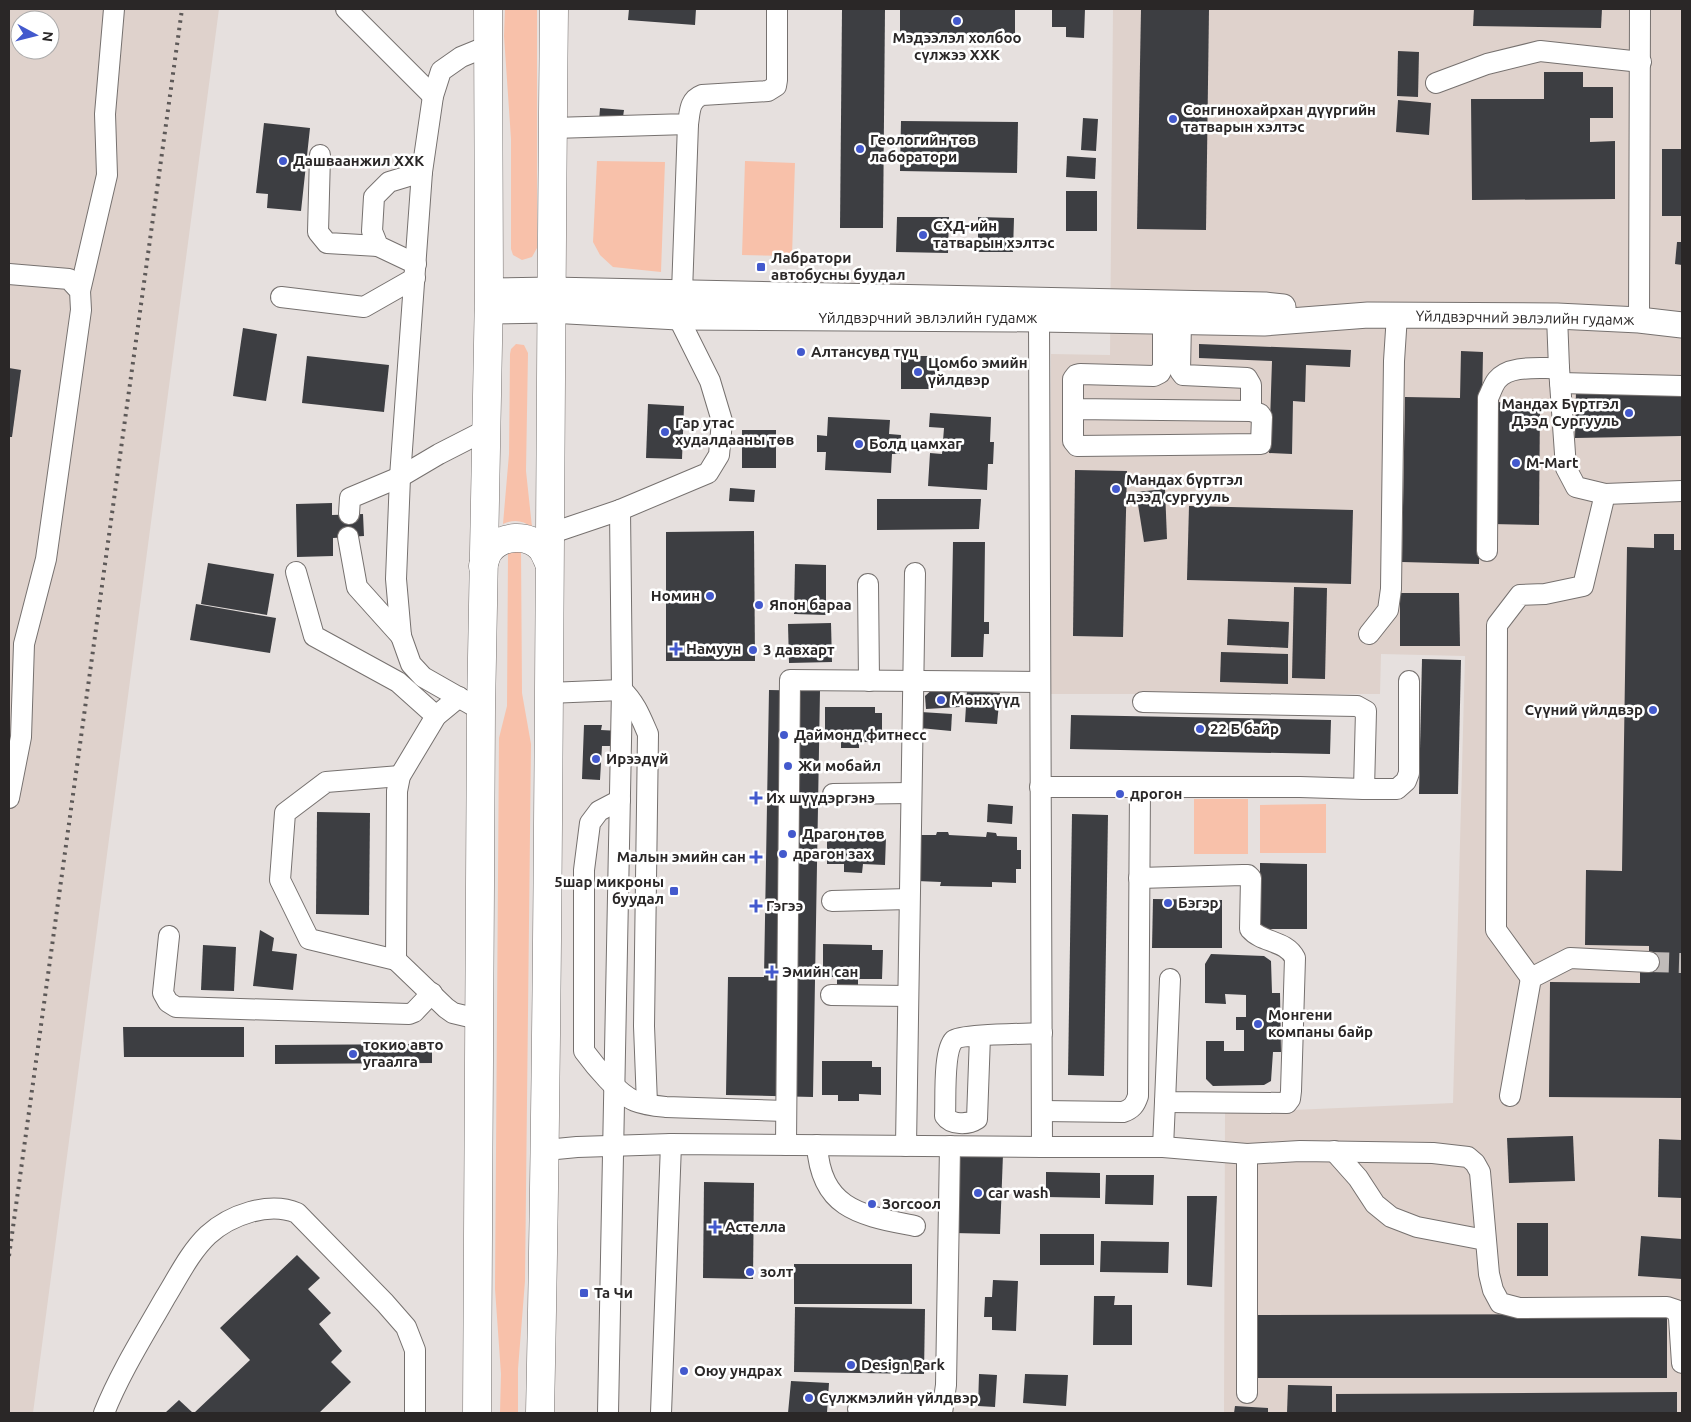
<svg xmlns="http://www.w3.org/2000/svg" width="1691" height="1422" font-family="Ubuntu,sans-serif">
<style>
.built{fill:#dfd2cc;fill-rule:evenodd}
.green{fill:#f8c1aa}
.building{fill:#3d3e42}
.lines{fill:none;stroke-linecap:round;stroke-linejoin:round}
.minor-tunnel{stroke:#c0bbb9;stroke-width:20;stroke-dasharray:20 10;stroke-linecap:butt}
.minor-casing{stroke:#76716f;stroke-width:22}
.major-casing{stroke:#76716f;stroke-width:27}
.highway-casing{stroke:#76716f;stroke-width:29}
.minor{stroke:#fff;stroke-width:20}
.major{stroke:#fff;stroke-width:25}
.highway{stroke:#fff;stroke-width:28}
.rail{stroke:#5d5958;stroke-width:4;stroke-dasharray:2.5 5;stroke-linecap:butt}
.poi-dot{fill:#4359cd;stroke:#fff;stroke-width:2}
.labels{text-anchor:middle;stroke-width:5;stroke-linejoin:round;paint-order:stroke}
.poi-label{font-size:15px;font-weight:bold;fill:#2a2727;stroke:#fff;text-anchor:start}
.street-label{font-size:15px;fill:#2a2727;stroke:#fff}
</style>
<rect width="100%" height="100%" fill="#e6e0de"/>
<g class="built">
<path d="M9 9H219L33 1413H9ZM20 20H50V50H20Z"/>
<polygon points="1113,9 1682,9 1682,1413 1224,1413 1225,1113 1453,1103 1465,656 1381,654 1380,694 1050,694 1051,354 1110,355"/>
</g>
<g class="green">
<polygon points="505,9 537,9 537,248 532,257 522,260 513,255 511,249 511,139 504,36"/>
<polygon points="597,161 665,162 661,272 613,267 600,255 593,242"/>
<polygon points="745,161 795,163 792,256 742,255"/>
<path d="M516 344 524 345 528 353 526 471 532 527C522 520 514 519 503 524L509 454 510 354 511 349Z"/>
<polygon points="521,548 522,693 531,744 525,1281 518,1369 518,1413 500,1413 501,1374 495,1289 499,738 507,706 508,552"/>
<rect x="1194" y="799" width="54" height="55"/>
<polygon points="1326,804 1326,853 1260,853 1260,805"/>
</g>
<g class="building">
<polygon points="629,9 696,9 695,25 628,20"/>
<polygon points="842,9 885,9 883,228 840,228"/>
<polygon points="900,9 1015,9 1015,35 900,34"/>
<polygon points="1052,9 1085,9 1084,38 1066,37 1066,27 1052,27"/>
<polygon points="1141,9 1209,9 1206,230 1137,229"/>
<polygon points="1474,9 1602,9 1601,28 1473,26"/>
<polygon points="1398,51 1419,52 1418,97 1397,96"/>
<polygon points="1544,72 1583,72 1583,87 1613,87 1613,118 1590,118 1590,142 1615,141 1615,199 1472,200 1471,99 1544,99"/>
<polygon points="1398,100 1431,103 1429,135 1396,132"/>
<polygon points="600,108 624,110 622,124 599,122"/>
<polygon points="1083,118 1098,119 1096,151 1081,150"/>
<polygon points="901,121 1018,122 1017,173 900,171"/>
<polygon points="264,123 310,128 301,211 267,208 268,194 256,193"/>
<rect x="1662" y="149" width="20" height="67"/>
<polygon points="1067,156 1096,158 1095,179 1066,177"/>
<rect x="1066" y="191" width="31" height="40"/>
<polygon points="897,217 949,217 948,253 896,252"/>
<polygon points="978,217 1014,218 1013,252 978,252"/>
<polygon points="1677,242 1682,242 1682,265 1675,264"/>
<polygon points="243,328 277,334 266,401 233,396"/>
<polygon points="1199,344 1351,350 1350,367 1306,365 1305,402 1293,401 1292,454 1269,453 1272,361 1199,358"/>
<polygon points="1461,351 1483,352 1479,564 1402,562 1405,397 1460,398"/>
<polygon points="307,356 389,365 384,412 302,403"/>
<rect x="901" y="356" width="34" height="33"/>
<polygon points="9,368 21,370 12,437 9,437"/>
<polygon points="1682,389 1682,436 1575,438 1576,390"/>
<polygon points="1493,402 1540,403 1539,525 1492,524"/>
<polygon points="648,404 684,406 682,459 646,458"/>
<polygon points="930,413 991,417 990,442 994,442 993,464 988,464 987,490 928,486 930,453 942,454 944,428 929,427"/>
<polygon points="828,417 890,420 889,434 901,435 900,454 892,454 891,473 825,470 826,452 817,452 817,435 827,436"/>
<rect x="742" y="430" width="34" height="38"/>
<polygon points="1075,470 1127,471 1123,637 1073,636"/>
<polygon points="730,488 755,490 754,502 729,501"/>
<polygon points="1165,489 1167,539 1144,542 1136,492"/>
<polygon points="877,499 981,499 979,529 877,530"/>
<polygon points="332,503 332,515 363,514 364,536 333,538 333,556 297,557 296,504"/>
<polygon points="1189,506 1353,510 1351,584 1187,580"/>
<polygon points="754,531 755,661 666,661 666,532"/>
<polygon points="1654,534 1674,534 1674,550 1682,550 1682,1098 1549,1097 1550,982 1640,983 1640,972 1649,973 1649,946 1585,945 1586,870 1622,871 1627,547 1654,548"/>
<polygon points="953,542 985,542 984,622 989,622 989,634 984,634 983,657 951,657"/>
<polygon points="208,563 274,574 267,615 201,604"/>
<polygon points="795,564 826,565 826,615 794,614"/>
<polygon points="1294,587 1327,588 1325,679 1292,678"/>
<polygon points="1400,593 1459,593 1460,646 1400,646"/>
<polygon points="196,604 276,618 270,653 190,640"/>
<polygon points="1228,619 1289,622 1288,648 1227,645"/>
<polygon points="831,623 832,662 789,663 788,624"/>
<polygon points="1221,652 1288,654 1288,684 1220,682"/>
<polygon points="1422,659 1461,660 1458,794 1419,794"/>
<polygon points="934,688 960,688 960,707 926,709 925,696"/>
<polygon points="769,690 820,691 813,1097 726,1095 728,977 764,977"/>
<polygon points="967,690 1000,693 997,724 965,722"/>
<polygon points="825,707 875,707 875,713 882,713 882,742 859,742 859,748 841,748 841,741 825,741"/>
<polygon points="921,712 952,714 951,731 920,728"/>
<polygon points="1071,715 1331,720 1330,754 1070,749"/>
<polygon points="584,725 602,725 601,730 620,731 620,746 602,746 600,780 582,779"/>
<polygon points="988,804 1013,806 1012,824 987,822"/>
<polygon points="317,812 370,813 369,915 316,914"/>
<polygon points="1072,814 1108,815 1104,1076 1068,1075"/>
<polygon points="827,830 876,830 876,836 886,837 885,865 863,864 862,873 844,872 844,864 827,864"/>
<polygon points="937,832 948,832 949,835 986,837 987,832 996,833 997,836 1017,837 1017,850 1021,850 1021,869 1016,869 1016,883 992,882 992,887 940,886 941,882 917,881 919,835 936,835"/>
<polygon points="1260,863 1307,864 1307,929 1260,929"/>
<polygon points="1153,899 1222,900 1222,948 1152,948"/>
<polygon points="260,930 274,938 272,951 297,954 293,990 253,986"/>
<polygon points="823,944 872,945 872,950 883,950 882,979 858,979 858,986 837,985 837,977 823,977"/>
<polygon points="203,945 236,947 234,991 201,990"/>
<polygon points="1211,954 1264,956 1271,961 1272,993 1280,993 1281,1052 1273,1052 1271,1081 1264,1085 1213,1086 1206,1079 1206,1041 1224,1041 1224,1051 1244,1051 1244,1030 1236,1030 1236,1017 1246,1017 1246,995 1225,994 1226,1004 1205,1003 1205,964"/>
<polygon points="123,1027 244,1027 244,1057 124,1057"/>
<polygon points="432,1044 432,1063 275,1064 275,1045"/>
<polygon points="822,1061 872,1061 872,1067 881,1067 881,1095 859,1094 859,1101 838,1101 838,1095 822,1095"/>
<polygon points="1573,1136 1575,1181 1509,1183 1507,1138"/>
<polygon points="1659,1139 1682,1140 1682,1198 1658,1197"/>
<polygon points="954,1153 1003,1154 1000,1234 953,1233"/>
<polygon points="1046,1172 1100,1173 1100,1198 1046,1197"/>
<polygon points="1106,1175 1154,1175 1153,1205 1105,1204"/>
<polygon points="704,1182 754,1183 753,1279 703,1278"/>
<polygon points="1187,1196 1217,1196 1212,1287 1187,1285"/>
<rect x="1517" y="1223" width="31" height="53"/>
<rect x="1040" y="1234" width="54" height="31"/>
<polygon points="1641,1236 1682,1239 1682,1279 1638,1276"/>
<polygon points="1101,1241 1169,1242 1168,1273 1100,1272"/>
<polygon points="297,1255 320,1278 308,1289 331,1313 319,1324 342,1351 331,1362 351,1382 319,1413 194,1413 250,1360 220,1328"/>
<rect x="794" y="1264" width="118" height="40"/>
<polygon points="993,1280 1018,1281 1016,1331 992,1330 992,1317 984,1317 985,1297 992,1297"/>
<polygon points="1094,1296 1115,1296 1114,1305 1132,1305 1132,1345 1093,1345"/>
<polygon points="795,1307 925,1309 924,1374 794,1372"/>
<polygon points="1667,1314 1667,1378 1256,1378 1256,1315"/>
<polygon points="979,1374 997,1375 995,1407 978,1406"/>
<polygon points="1025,1374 1068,1375 1066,1406 1023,1403"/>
<polygon points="791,1381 829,1383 827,1413 788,1413"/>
<polygon points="1288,1385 1332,1386 1332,1413 1287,1413"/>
<polygon points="1677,1392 1677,1413 1336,1413 1336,1394"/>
<polygon points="179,1400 193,1413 165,1413"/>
<polygon points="1235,1406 1268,1408 1268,1413 1234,1413"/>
</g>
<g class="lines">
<polyline class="minor-tunnel" points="1649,962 1682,963"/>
<defs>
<g id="minor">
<polyline points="346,9 433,96"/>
<polyline points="1436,83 1487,64 1540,51 1641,62"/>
<path d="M553 128 688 124C690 112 689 100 702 95L768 91 776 86 777 80V9"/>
<polyline points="320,155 318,232 327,243 378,246"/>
<polyline points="416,264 378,246 372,231 374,197 389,182 422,172"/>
<polyline points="9,274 69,279 80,291 81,310 46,559 24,644 21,737 9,798"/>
<polyline points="80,291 107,175 105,114 114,9"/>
<polyline points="682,292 688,124"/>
<polyline points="281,297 364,307 415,278"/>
<polyline points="1557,316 1559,368 1566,468 1576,487 1605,494 1682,491"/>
<polyline points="1639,320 1640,9"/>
<polyline points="1181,321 1180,371 1183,375 1247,378 1251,385 1251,411"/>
<polyline points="1560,383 1682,386"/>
<polyline points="1073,409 1251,411 1260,414 1262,417 1261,444 1077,446 1073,441 1073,379 1076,375 1080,374 1154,376 1160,373 1163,367 1163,321"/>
<polyline points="349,514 350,498 400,477 439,454 486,430"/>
<polyline points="549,534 620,510"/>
<polyline points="348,537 357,587 401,636"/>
<path d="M1487 551 1488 398C1491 392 1493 385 1497 380 1510 364 1541 369 1559 368"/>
<polyline points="296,572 314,636 398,682 436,716"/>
<polyline points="868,584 869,681"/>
<polyline points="1369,634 1388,610 1391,589 1394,361 1397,315"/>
<path d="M548 693 622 690C635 702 641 718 648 734L644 1026 647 1104"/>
<polyline points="459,697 436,716 400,776 397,791 396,960 446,1008 453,1013 478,1019"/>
<polyline points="1143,702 1357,706 1366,711 1364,789"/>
<polyline points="481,710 423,677 411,664 401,636 396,579 400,477 422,172 433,96 441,71 461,57 488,46"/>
<polyline points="1040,787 1300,787 1364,789 1397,789 1406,781 1409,773 1409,681"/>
<polyline points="833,794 911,793"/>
<path d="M620 800 599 811 590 823 584 870V1051C595 1066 618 1094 635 1101 645 1105 656 1106 666 1107L786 1111"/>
<path d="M1139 878 1243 875H1248L1251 878 1250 929C1262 943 1286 940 1295 958L1291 1091 1290 1099 1287 1103 1165 1102 1170 979"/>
<polyline points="832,901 909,899"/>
<polyline points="169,936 163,993 168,1002 176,1007 409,1014 414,1012 432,993"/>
<polyline points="396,960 309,939 280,880 285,813 326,782 400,776"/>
<polyline points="1531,978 1496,930 1497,625 1520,595 1545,594 1583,586 1605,494"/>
<polyline points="831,995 908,996"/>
<path d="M980 1036 977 1119C968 1125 951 1125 945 1116 946 1100 943 1051 954 1040 961 1034 1028 1034 1042 1033"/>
<polyline points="1510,1096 1531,978 1570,958 1649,962"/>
<path d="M1042 1111 1123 1112C1132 1109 1135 1105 1138 1096L1140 787"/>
<polyline points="786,1145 790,680 1040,682"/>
<path d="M817 1145C821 1210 861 1215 915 1226"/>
<polyline points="906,1146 915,573"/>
<polyline points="1042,1147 1163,1147 1247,1154 1300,1151 1433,1153 1468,1157 1475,1163 1480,1172 1489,1274 1493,1290 1500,1303 1519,1308 1667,1307 1676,1310 1679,1318 1682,1363"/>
<polyline points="1163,1147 1165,1102"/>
<polyline points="546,1150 577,1147 671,1144 1042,1147 1039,319"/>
<polyline points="1334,1151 1358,1178 1375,1204 1391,1217 1417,1227 1485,1240"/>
<polyline points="1247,1393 1247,1154"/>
<polyline points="858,1409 942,1409"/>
<path d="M104 1413C120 1373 144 1335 165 1298 178 1277 190 1252 208 1235 230 1215 269 1201 297 1213L385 1303 406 1327 415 1350V1413"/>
<polyline points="608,1413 622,690 620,510 708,473 719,455 722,421 710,381 678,317"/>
<polyline points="661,1413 671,1144"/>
<polyline points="942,1413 946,1385 950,1146"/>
</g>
<g id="major">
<polyline points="489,291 551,290 1265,305 1283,307"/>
<polyline points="488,311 550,310 678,317 1039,319 1264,323 1368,315 1557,316 1639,320 1682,325"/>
</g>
<g id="highway">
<path d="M483 566C485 561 486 555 489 551 501 535 529 533 542 549 545 553 547 559 549 563"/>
<polyline points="477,1413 481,710 489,291 488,9"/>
<path d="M540 1413C550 945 549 477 554 9"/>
</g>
</defs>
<use href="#minor" class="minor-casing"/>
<use href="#major" class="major-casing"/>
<use href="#highway" class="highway-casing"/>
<use href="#minor" class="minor"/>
<use href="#major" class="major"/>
<use href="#highway" class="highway"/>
<polyline class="rail" points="9,1256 182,9"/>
</g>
<g class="poi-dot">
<circle cx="957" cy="21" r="5"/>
<circle cx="1173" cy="119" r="5"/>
<circle cx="860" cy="149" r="5"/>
<circle cx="283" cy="161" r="5"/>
<circle cx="923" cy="235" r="5"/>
<rect x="756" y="262" width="10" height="10" rx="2.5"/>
<circle cx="801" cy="352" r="5"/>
<circle cx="918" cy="372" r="5"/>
<circle cx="1629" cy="413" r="5"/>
<circle cx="665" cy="432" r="5"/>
<circle cx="859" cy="444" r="5"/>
<circle cx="1516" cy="463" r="5"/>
<circle cx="1116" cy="489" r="5"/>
<circle cx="710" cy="596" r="5"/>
<circle cx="759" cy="605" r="5"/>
<path d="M673.5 641.5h5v5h5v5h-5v5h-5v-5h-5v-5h5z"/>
<circle cx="753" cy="650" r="5"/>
<circle cx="941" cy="700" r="5"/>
<circle cx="1653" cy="710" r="5"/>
<circle cx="1200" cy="729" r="5"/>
<circle cx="784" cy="735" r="5"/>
<circle cx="596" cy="759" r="5"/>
<circle cx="788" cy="766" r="5"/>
<circle cx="1120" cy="794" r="5"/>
<path d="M753.5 790.5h5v5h5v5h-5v5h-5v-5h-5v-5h5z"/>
<circle cx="792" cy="834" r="5"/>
<circle cx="783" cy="854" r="5"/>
<path d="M753.5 849.5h5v5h5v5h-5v5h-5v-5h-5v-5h5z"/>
<rect x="669" y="886" width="10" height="10" rx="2.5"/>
<circle cx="1168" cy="903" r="5"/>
<path d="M753.5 898.5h5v5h5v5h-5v5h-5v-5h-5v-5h5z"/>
<path d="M769.5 964.5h5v5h5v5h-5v5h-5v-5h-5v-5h5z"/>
<circle cx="1258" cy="1024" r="5"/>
<circle cx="353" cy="1054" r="5"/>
<circle cx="978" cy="1193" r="5"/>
<circle cx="872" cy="1204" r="5"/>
<path d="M712.5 1219.5h5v5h5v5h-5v5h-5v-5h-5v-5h5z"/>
<circle cx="750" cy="1272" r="5"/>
<rect x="579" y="1288" width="10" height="10" rx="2.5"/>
<circle cx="851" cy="1365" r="5"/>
<circle cx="684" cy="1371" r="5"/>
<circle cx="809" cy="1398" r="5"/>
</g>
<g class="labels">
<g class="poi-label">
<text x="957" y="43" text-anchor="middle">Мэдээлэл холбоо<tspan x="957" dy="17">сүлжээ ХХК</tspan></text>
<text x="1183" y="115">Сонгинохайрхан дүүргийн<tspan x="1183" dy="17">татварын хэлтэс</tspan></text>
<text x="870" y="145">Геологийн төв<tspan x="870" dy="17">лаборатори</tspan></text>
<text x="293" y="166">Дашваанжил ХХК</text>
<text x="933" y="231">СХД-ийн<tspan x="933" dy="17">татварын хэлтэс</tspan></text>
<text x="771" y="263">Лабратори<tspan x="771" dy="17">автобусны буудал</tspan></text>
<text x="811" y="357">Алтансувд түц</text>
<text x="928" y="368">Цомбо эмийн<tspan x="928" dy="17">үйлдвэр</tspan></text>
<text x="1619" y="409" text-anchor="end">Мандах Бүртгэл<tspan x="1619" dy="17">Дээд Сургууль</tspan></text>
<text x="675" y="428">Гар утас<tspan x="675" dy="17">худалдааны төв</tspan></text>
<text x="869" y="449">Болд цамхаг</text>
<text x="1526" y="468">M-Mart</text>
<text x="1126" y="485">Мандах бүртгэл<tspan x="1126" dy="17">дээд сургууль</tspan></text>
<text x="700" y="601" text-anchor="end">Номин</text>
<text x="769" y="610">Япон бараа</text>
<text x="686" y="654">Намуун</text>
<text x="763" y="655">3 давхарт</text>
<text x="951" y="705">Мөнх үүд</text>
<text x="1643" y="715" text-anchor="end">Сүүний үйлдвэр</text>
<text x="1210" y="734">22 Б байр</text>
<text x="794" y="740">Даймонд фитнесс</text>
<text x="606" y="764">Ирээдүй</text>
<text x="798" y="771">Жи мобайл</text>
<text x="1130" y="799">дрогон</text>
<text x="766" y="803">Их шүүдэргэнэ</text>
<text x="802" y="839">Драгон төв</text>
<text x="793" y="859">драгон зах</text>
<text x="746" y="862" text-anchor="end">Малын эмийн сан</text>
<text x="664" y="887" text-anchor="end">5шар микроны<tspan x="664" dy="17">буудал</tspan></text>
<text x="1178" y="908">Бэгэр</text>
<text x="766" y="911">Гэгээ</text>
<text x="782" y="977">Эмийн сан</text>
<text x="1268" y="1020">Монгени<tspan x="1268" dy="17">компаны байр</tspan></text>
<text x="363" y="1050">токио авто<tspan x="363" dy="17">угаалга</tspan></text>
<text x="988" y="1198">car wash</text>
<text x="882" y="1209">Зогсоол</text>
<text x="725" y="1232">Астелла</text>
<text x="760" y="1277">золт</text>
<text x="594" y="1298">Та Чи</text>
<text x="861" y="1370">Design Park</text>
<text x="694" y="1376">Оюу ундрах</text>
<text x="819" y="1403">Сүлжмэлийн үйлдвэр</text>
</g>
<g class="street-label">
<text x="928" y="323">Үйлдвэрчний эвлэлийн гудамж</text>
<text transform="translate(1525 318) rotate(1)" y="5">Үйлдвэрчний эвлэлийн гудамж</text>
</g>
</g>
<rect width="1691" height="1422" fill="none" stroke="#2a2727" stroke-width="20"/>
<g transform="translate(35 35) rotate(97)"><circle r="24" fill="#ffffff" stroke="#aaa9a9"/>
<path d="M0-4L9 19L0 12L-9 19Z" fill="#4359cd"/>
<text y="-8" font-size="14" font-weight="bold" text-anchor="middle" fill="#2a2727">N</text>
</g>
</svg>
